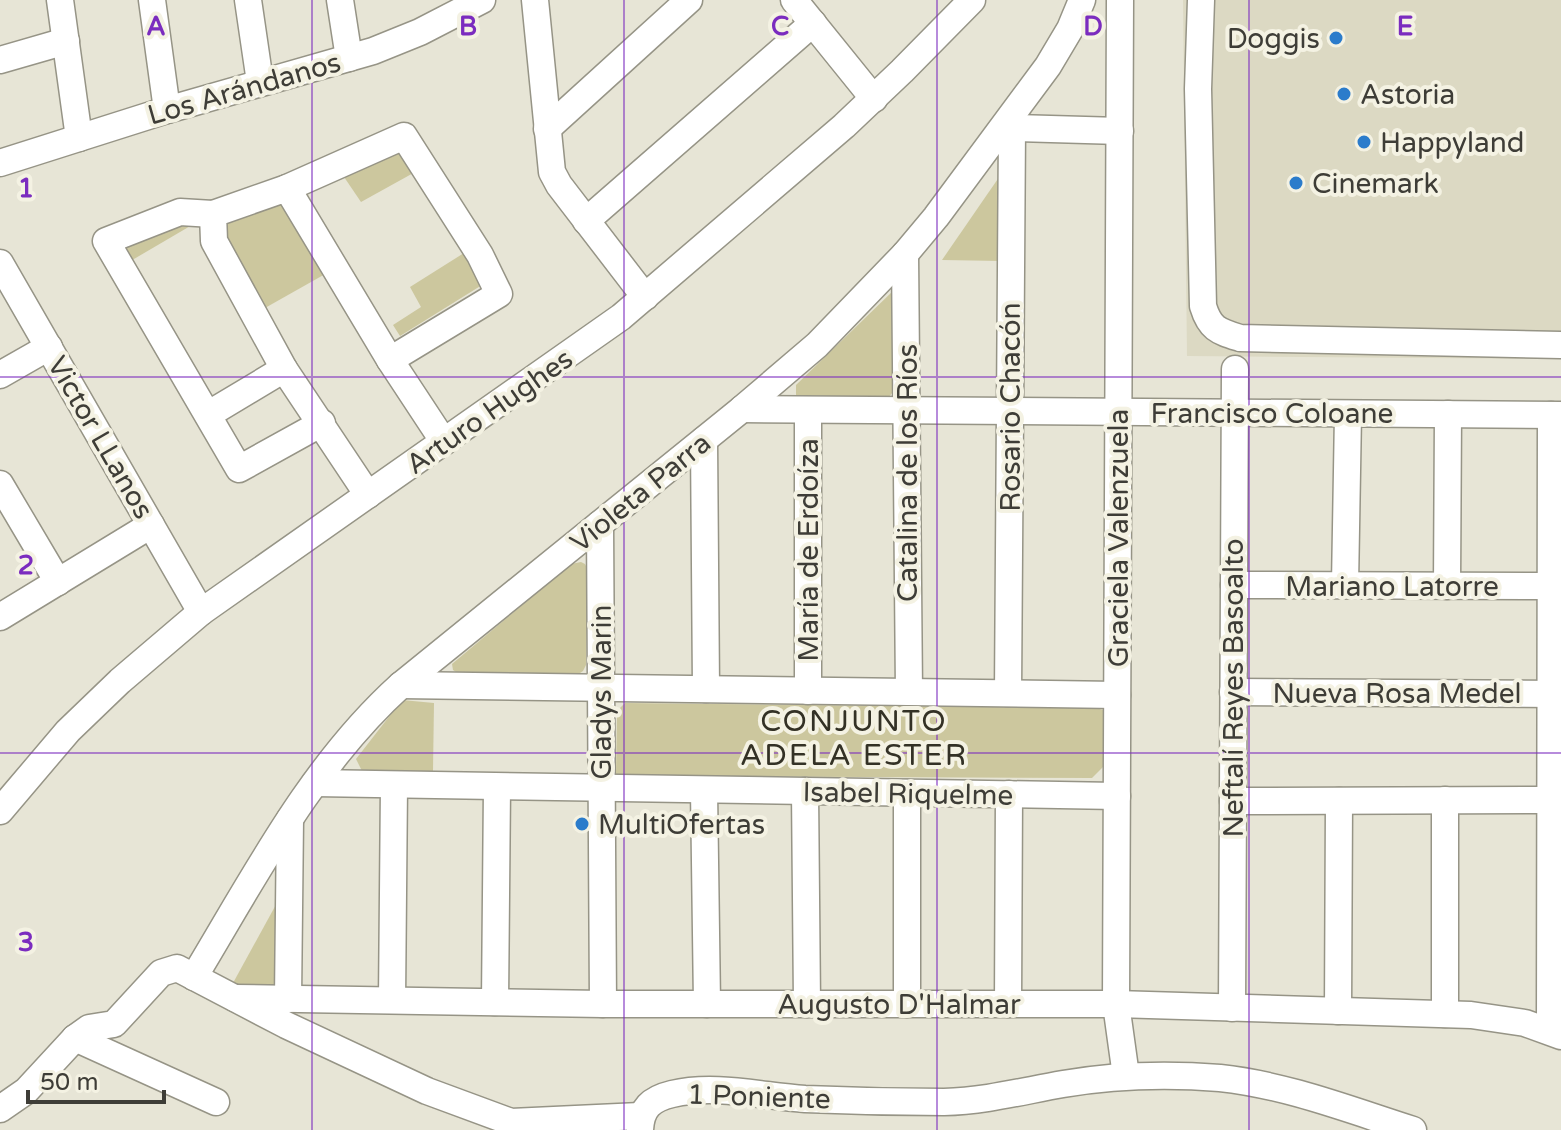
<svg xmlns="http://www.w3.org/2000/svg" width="1561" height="1130" font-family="'Varela Round',sans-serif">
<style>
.built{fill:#dcd9c3}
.green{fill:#ccc79e}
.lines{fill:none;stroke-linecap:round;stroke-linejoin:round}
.minor-casing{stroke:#969486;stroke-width:29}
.minor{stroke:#fff;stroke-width:26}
.grid{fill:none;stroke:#7b2cbf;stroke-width:2;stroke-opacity:0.55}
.poi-dot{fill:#2b7ccb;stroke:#f4f2e3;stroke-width:3}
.labels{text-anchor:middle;stroke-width:8;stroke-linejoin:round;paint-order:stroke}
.poi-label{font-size:28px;fill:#3e3d37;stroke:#f4f2e3;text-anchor:start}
.street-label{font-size:28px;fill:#3e3d37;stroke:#f4f2e3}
.neighbourhood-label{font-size:30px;letter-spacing:2px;fill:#333125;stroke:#f4f2e3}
.grid-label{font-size:26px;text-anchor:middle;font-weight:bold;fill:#7b2cbf;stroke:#f4f2e3;stroke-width:8;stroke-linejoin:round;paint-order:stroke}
</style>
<rect width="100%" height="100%" fill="#e7e5d6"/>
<polygon class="built" points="1183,0 1561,0 1561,359 1187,356"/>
<g class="green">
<polygon points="400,141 417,171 361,202 342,174"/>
<polygon points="1004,170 1002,261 942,260"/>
<polygon points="279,196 327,273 265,308 218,239 224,213"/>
<polygon points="175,209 192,225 122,266 110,231"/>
<polygon points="464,253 482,285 400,336 393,325 421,307 410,287"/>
<polygon points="894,290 893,392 888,398 796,395 796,385"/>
<polygon points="581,562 585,564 588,570 586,665 583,671 577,675 459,674 453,670 452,664 571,564"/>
<polygon points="402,700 434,703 433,771 363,773 356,759"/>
<polygon points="625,703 1096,708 1103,710 1103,767 1092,778 616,776 617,711"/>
<polygon points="284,890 280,994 256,994 233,983"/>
</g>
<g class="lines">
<defs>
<g id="minor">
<polyline points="60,0 79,138"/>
<polyline points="152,0 167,110"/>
<polyline points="248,0 260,82"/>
<polyline points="340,0 349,58"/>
<polyline points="535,0 552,172 559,185 645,297"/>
<polyline points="794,0 874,99"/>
<polyline points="1120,0 1116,1004 1126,1076"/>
<path d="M1201 0 1198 89 1203 306C1210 329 1218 331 1240 338L1561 345"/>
<polyline points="0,60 66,41"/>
<polyline points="1006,124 1012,128 1008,693"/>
<polyline points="1012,128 1120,131"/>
<polyline points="547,129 689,0"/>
<polyline points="0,163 167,110 373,51 420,32 482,0"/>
<polyline points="287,188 404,136 480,255 499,294 390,360"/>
<polyline points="213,214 180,212 106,241 239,469 322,423"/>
<polyline points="586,221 813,23"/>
<polyline points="905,254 909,692"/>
<polyline points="0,263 201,612"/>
<polyline points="0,375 49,347"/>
<polyline points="742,409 1561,415"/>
<polyline points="209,414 284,369"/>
<polyline points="704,440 706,689"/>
<polyline points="0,484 58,582"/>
<polyline points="368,495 284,369 214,241 213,214 287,188 390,360 444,442"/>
<polyline points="600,524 603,1004"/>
<polyline points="1234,585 1551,586"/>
<polyline points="1345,585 1348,414"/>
<polyline points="1447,586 1448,414"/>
<polyline points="0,617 151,525"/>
<polyline points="401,685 1117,695"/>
<polyline points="808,691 808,410"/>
<polyline points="1233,692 1561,694"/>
<polyline points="315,783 1117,796"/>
<polyline points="704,790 707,1004"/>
<polyline points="805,791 807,1004"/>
<polyline points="907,793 907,1004"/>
<polyline points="1445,800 1445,1014"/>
<polyline points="1233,801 1549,800"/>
<polyline points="0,811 68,731 120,681 201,612 621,317 844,126 902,71 972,0"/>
<path d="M194 977C255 876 312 765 401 685L742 409 817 345 905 254 936 217 1048 66 1070 29 1082 0"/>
<polyline points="235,998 603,1004 1116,1004 1471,1015 1525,1023 1561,1036"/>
<polyline points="288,999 290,819"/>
<polyline points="392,1000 394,785"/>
<polyline points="495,1002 497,787"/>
<polyline points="1008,1004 1009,794"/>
<polyline points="1232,1008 1235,369"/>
<polyline points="1338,1011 1339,801"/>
<polyline points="1550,1031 1551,415"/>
<polyline points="75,1038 216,1102"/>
<polyline points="0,1109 26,1091 75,1038 89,1028 114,1024 161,973 177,968 286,1025 427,1091 511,1122 640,1116"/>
<path d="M640 1130C641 1108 651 1099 672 1094 715 1084 761 1096 805 1099 851 1101 898 1102 944 1102 985 1101 1023 1091 1063 1084 1116 1075 1168 1074 1220 1078 1286 1085 1350 1110 1413 1130"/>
</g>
</defs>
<use href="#minor" class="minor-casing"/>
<use href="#minor" class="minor"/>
</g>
<path class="grid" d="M312 0V1130M624 0V1130M937 0V1130M1249 0V1130M0 377H1561M0 753H1561"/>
<g class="poi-dot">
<circle cx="1336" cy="38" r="8"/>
<circle cx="1344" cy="94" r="8"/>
<circle cx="1364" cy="142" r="8"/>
<circle cx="1296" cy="183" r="8"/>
<circle cx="582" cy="824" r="8"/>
</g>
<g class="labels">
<g class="poi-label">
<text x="1320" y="48" text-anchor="end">Doggis</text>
<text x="1360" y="104">Astoria</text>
<text x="1380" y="152">Happyland</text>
<text x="1312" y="193">Cinemark</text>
<text x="598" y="834">MultiOfertas</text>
</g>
<g class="street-label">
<text transform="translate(244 88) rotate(-16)" y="10">Los Arándanos</text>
<text transform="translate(1010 407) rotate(-90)" y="10">Rosario Chacón</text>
<text transform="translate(489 411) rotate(-35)" y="10">Arturo Hughes</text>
<text x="1272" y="423">Francisco Coloane</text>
<text transform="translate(101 437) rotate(60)" y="10">Victor LLanos</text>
<text transform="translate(907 473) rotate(-90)" y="10">Catalina de los Ríos</text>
<text transform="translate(640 492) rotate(-39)" y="10">Violeta Parra</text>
<text transform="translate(1118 538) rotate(-90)" y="10">Graciela Valenzuela</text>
<text transform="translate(808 550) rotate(-90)" y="10">María de Erdoíza</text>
<text x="1392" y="596">Mariano Latorre</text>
<text transform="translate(1233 688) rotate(-90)" y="10">Neftalí Reyes Basoalto</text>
<text transform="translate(601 692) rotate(-90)" y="10">Gladys Marin</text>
<text x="1397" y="703">Nueva Rosa Medel</text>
<text transform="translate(908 793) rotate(1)" y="10">Isabel Riquelme</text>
<text x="899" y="1014">Augusto D'Halmar</text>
<text transform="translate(759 1096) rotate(2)" y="10">1 Poniente</text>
</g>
<g class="neighbourhood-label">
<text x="854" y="731">CONJUNTO<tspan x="854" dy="34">ADELA ESTER</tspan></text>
</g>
</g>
<g class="grid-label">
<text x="156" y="35">A</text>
<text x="468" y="35">B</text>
<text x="780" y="35">C</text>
<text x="1093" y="35">D</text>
<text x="1405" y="35">E</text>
<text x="26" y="197">1</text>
<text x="26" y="574">2</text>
<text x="26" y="951">3</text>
</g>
<path d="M28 1090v12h136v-12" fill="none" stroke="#3e3d37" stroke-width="4"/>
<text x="40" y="1090" font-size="24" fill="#3e3d37" stroke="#f4f2e3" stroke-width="6" paint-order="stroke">50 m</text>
</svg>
